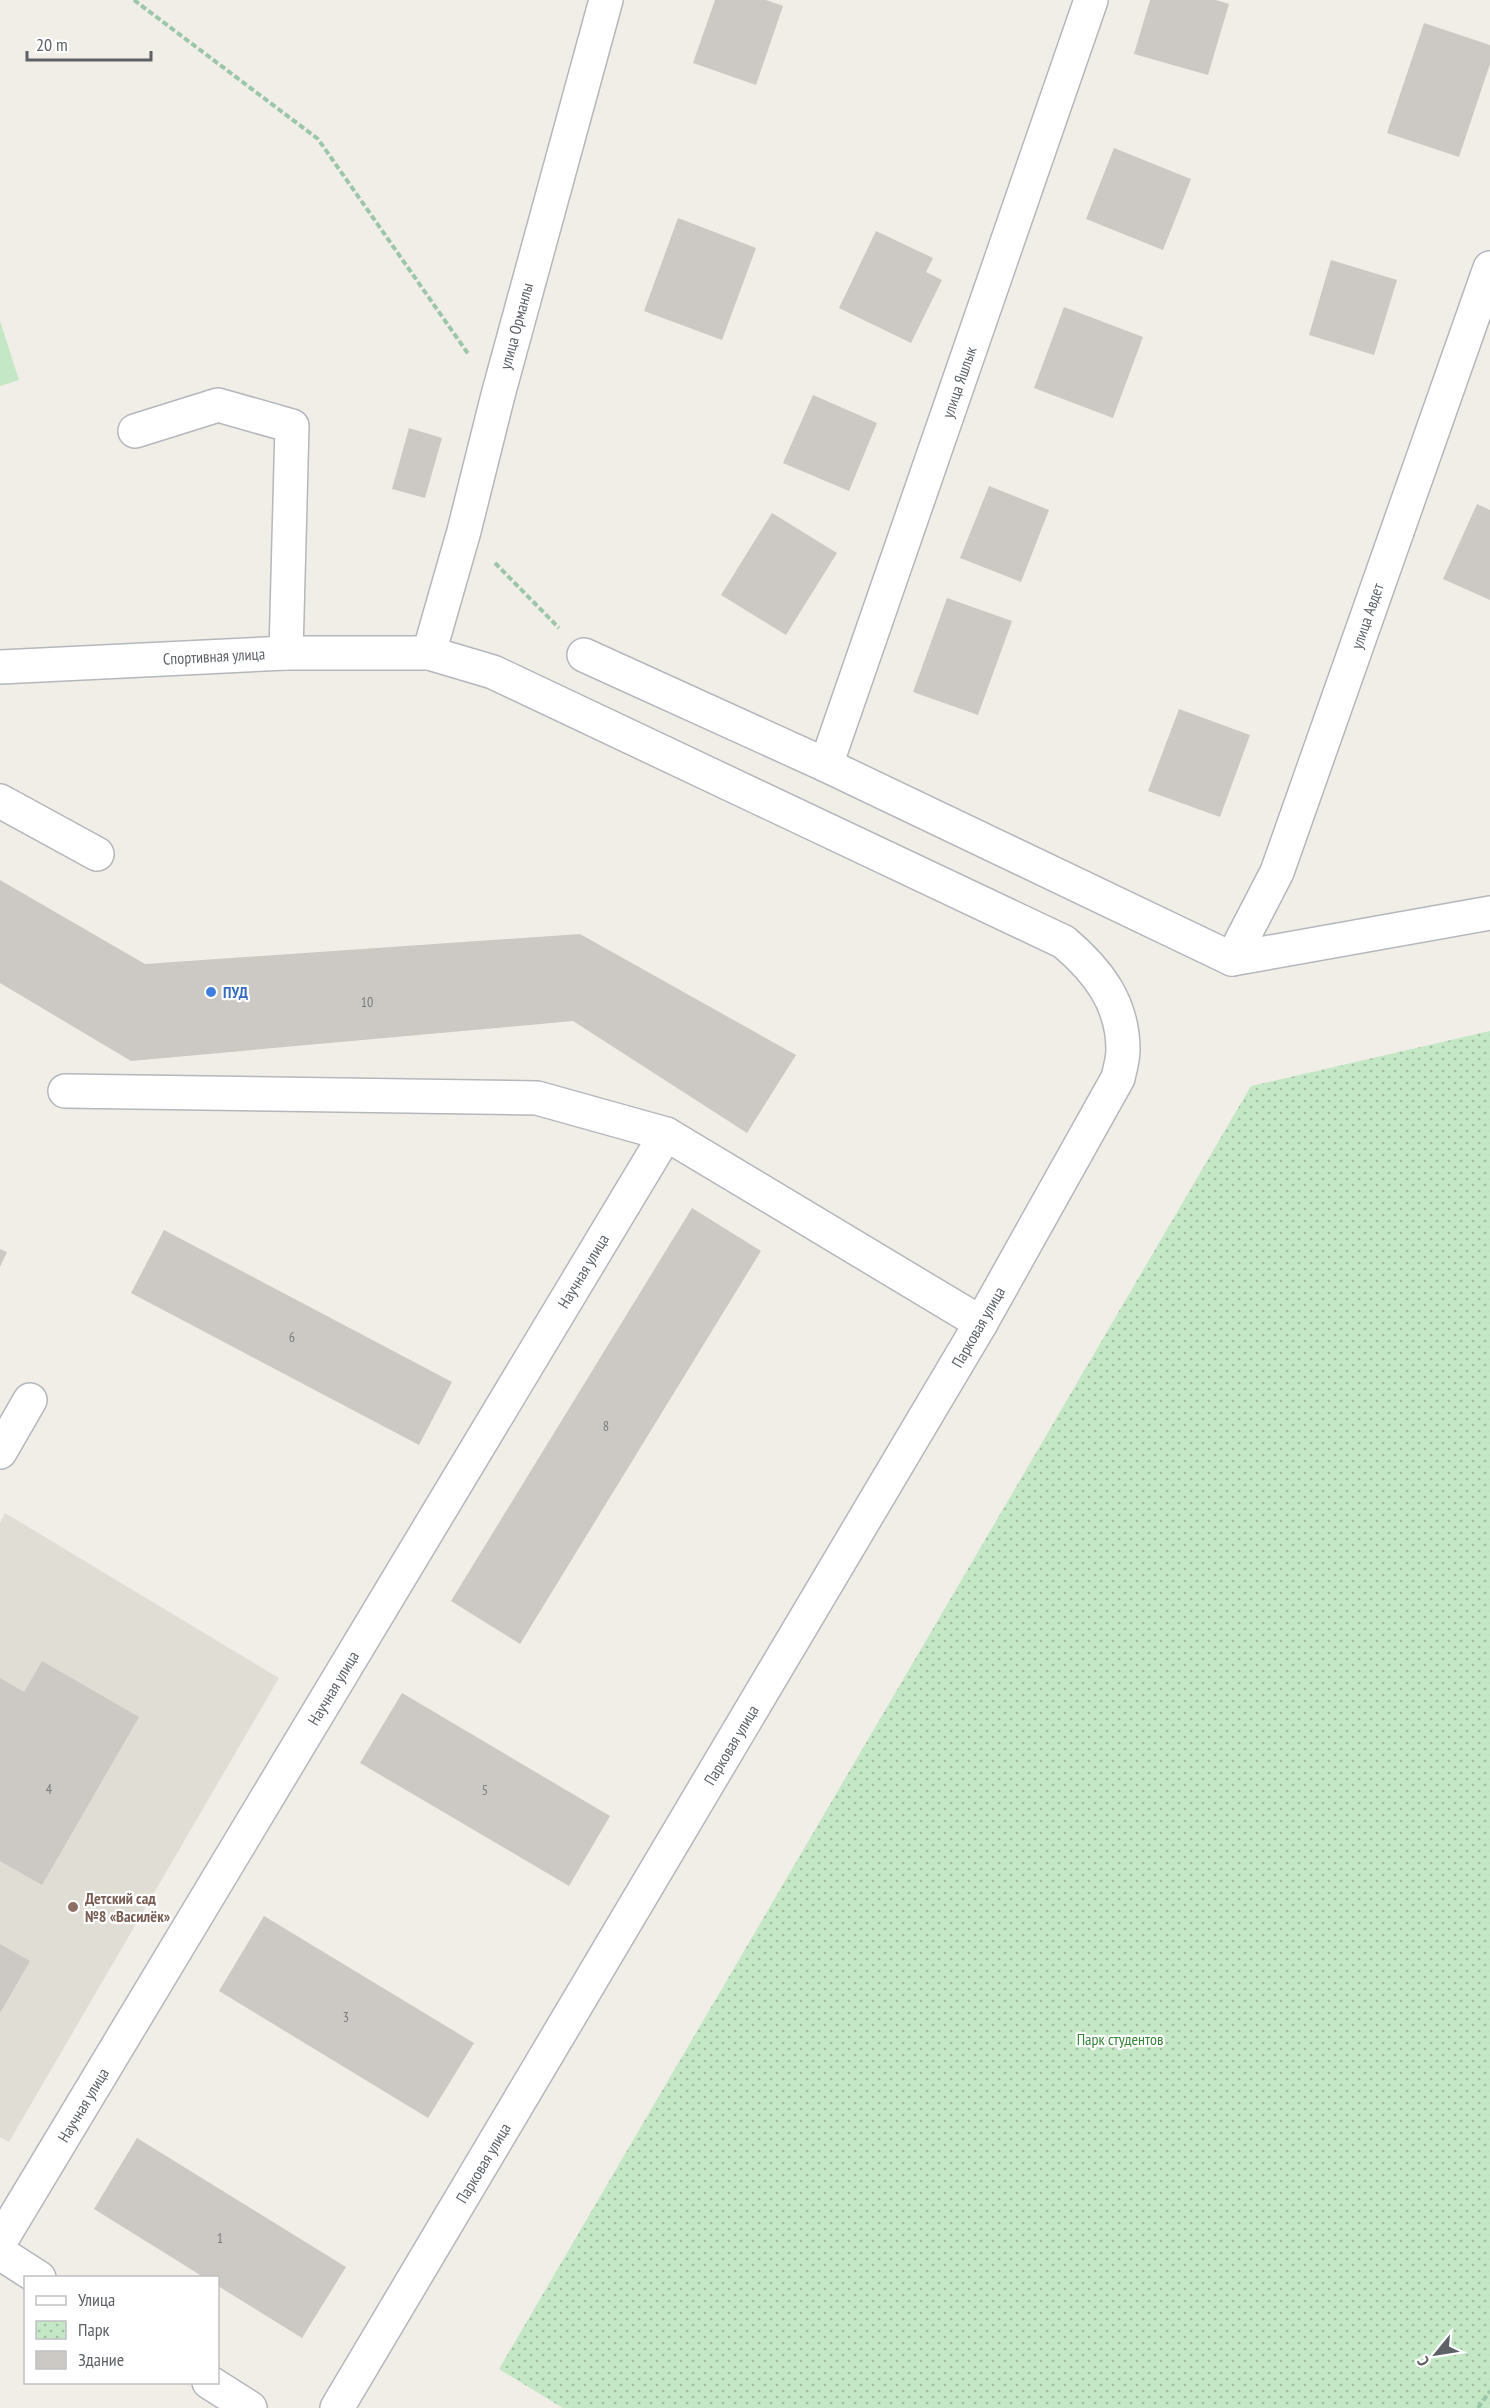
<svg xmlns="http://www.w3.org/2000/svg" width="1490" height="2408" font-family="'PT Sans Narrow',sans-serif">
<style>
.education{fill:#e0ddd5}
.park{fill:url(#park-dots)}
.pitch{fill:#c4e7c5}
.building{fill:#ccc9c4}
.lines{fill:none;stroke-linecap:round;stroke-linejoin:round}
.minor-casing{stroke:#b4b7bb;stroke-width:36}
.path{stroke:#9cc6a9;stroke-width:4;stroke-dasharray:6 3;stroke-linecap:butt}
.minor{stroke:#fff;stroke-width:33}
.shop-dot{fill:#3f7fe0;stroke:#fff;stroke-width:2}
.education-dot{fill:#8d6e63;stroke:#fff;stroke-width:2}
.labels{text-anchor:middle;stroke-width:4.5;stroke-linejoin:round;paint-order:stroke}
.number-label{font-size:14px;fill:#7a7c7e}
.street-label{font-size:16px;fill:#5e6267;stroke:#fff}
.shop-label{font-size:16px;font-weight:bold;fill:#366cbe;stroke:#fff;text-anchor:start}
.education-label{font-size:16px;font-weight:bold;fill:#785e54;stroke:#fff;text-anchor:start}
.park-label{font-size:16px;fill:#37863b;stroke:#fff}
</style>
<defs>
<pattern id="park-dots" width="8" height="8" patternUnits="userSpaceOnUse" patternTransform="scale(1.5)"><rect width="8" height="8" fill="#c4e7c5"/><path d="M2 2h.1M6 6h.1" fill="none" stroke="#a2bfa4" stroke-width="1.8" stroke-linecap="round"/></pattern>
</defs>
<rect width="100%" height="100%" fill="#f0eee7"/>
<polygon class="education" points="5,1513 279,1678 9,2142 0,2137 0,1523"/>
<polygon class="park" points="1490,1031 1490,2408 563,2408 499,2369 1251,1086"/>
<polygon class="pitch" points="0,321 19,380 0,386"/>
<g class="building">
<polygon points="715,0 766,0 783,6 756,85 693,63"/>
<polygon points="1150,0 1216,0 1229,4 1208,75 1134,54"/>
<polygon points="1424,23 1490,45 1490,64 1459,157 1387,133"/>
<polygon points="1114,148 1191,179 1163,250 1086,219"/>
<polygon points="678,218 756,248 722,340 644,311"/>
<polygon points="876,231 933,258 926,272 942,280 911,343 839,308"/>
<polygon points="1331,260 1397,280 1374,355 1309,335"/>
<polygon points="1064,307 1143,337 1113,418 1034,388"/>
<polygon points="813,395 877,423 849,491 783,463"/>
<polygon points="409,428 442,438 425,498 392,489"/>
<polygon points="989,486 1049,510 1021,582 960,558"/>
<polygon points="1477,504 1490,510 1490,600 1443,579"/>
<polygon points="772,513 837,553 786,635 721,595"/>
<polygon points="947,598 1012,621 978,715 913,692"/>
<polygon points="1179,709 1250,735 1220,817 1148,791"/>
<polygon points="0,880 145,964 580,934 796,1055 747,1133 573,1021 131,1061 0,983"/>
<polygon points="692,1208 761,1251 520,1644 451,1601"/>
<polygon points="164,1230 452,1382 419,1445 131,1293"/>
<polygon points="0,1249 7,1252 0,1267"/>
<polygon points="42,1661 139,1717 42,1885 0,1861 0,1678 24,1692"/>
<polygon points="402,1693 610,1816 569,1886 360,1763"/>
<polygon points="264,1916 474,2043 428,2118 219,1991"/>
<polygon points="0,1944 30,1961 0,2013"/>
<polygon points="137,2138 346,2267 302,2338 218,2286 218,2278 205,2278 94,2209"/>
</g>
<g class="lines">
<defs>
<g id="minor">
<polyline points="135,431 218,405 292,426 286,653"/>
<polyline points="429,653 464,531 498,395 606,0"/>
<polyline points="584,655 826,765 1232,959 1490,913"/>
<path d="M0 667 286 653H429L493 672 1064 942C1098 971 1123 1003 1123 1050 1123 1059 1120 1069 1118 1078L981 1323 337 2408"/>
<polyline points="826,765 1091,0"/>
<polyline points="0,801 97,854"/>
<polyline points="1232,959 1277,872 1490,268"/>
<polyline points="65,1091 537,1098 666,1134 981,1323"/>
<polyline points="0,1452 30,1400"/>
<polyline points="0,2242 666,1134"/>
<polyline points="0,2253 39,2278"/>
<polyline points="209,2382 250,2408"/>
</g>
</defs>
<use href="#minor" class="minor-casing"/>
<g class="path">
<polyline points="134,0 318,139 469,355"/>
<polyline points="495,563 559,628"/>
<polyline points="1478,2408 1490,2391"/>
</g>
<use href="#minor" class="minor"/>
</g>
<circle class="shop-dot" cx="211" cy="992" r="6"/>
<circle class="education-dot" cx="73" cy="1907" r="6"/>
<g class="labels">
<g class="number-label">
<text x="367" y="1007">10</text>
<text x="292" y="1342">6</text>
<text x="606" y="1431">8</text>
<text x="49" y="1794">4</text>
<text x="485" y="1795">5</text>
<text x="346" y="2022">3</text>
<text x="220" y="2243">1</text>
</g>
<g class="street-label">
<text transform="translate(516 326) rotate(-75)" y="6">улица Орманлы</text>
<text transform="translate(959 382) rotate(-71)" y="6">улица Яшлык</text>
<text transform="translate(1367 616) rotate(-71)" y="6">улица Авдет</text>
<text transform="translate(214 656) rotate(-3)" y="6">Спортивная улица</text>
<text transform="translate(583 1271) rotate(-59)" y="6">Научная улица</text>
<text transform="translate(978 1327) rotate(-60)" y="6">Парковая улица</text>
<text transform="translate(333 1688) rotate(-59)" y="6">Научная улица</text>
<text transform="translate(731 1745) rotate(-59)" y="6">Парковая улица</text>
<text transform="translate(83 2105) rotate(-59)" y="6">Научная улица</text>
<text transform="translate(483 2163) rotate(-59)" y="6">Парковая улица</text>
</g>
<g class="shop-label">
<text x="223" y="998">ПУД</text>
</g>
<g class="education-label">
<text x="85" y="1904">Детский сад<tspan x="85" dy="18">№8 «Василёк»</tspan></text>
</g>
<g class="park-label">
<text x="1120" y="2045">Парк студентов</text>
</g>
</g>
<rect x="24" y="2276" width="195" height="108" fill="#ffffff" stroke="#bfc0c2" stroke-width="1.5"/>
<rect x="36" y="2296" width="30" height="9" fill="#ffffff" stroke="#bfc0c2" stroke-width="1.5"/>
<text x="78" y="2306" font-size="18" fill="#5e6267">Улица</text>
<rect x="36" y="2321" width="30" height="18" fill="url(#park-dots)" stroke="#bfc0c2" stroke-width="1.5"/>
<text x="78" y="2336" font-size="18" fill="#5e6267">Парк</text>
<rect x="36" y="2351" width="30" height="18" fill="#ccc9c4" stroke="#bfc0c2" stroke-width="1.5"/>
<text x="78" y="2366" font-size="18" fill="#5e6267">Здание</text>
<g transform="translate(1436 2354) rotate(240)" stroke="#ffffff" stroke-width="4.5" paint-order="stroke">
<path d="M0-4.5L10 22L0 15L-10 22Z" fill="#5e6267"/>
<text y="-9" font-size="16" font-weight="bold" text-anchor="middle" fill="#5e6267">С</text>
</g>
<path d="M27 51v9h124v-9" fill="none" stroke="#5e6267" stroke-width="3"/>
<text x="36" y="51" font-size="18" fill="#5e6267" stroke="#ffffff" stroke-width="4.5" paint-order="stroke">20 m</text>
</svg>
